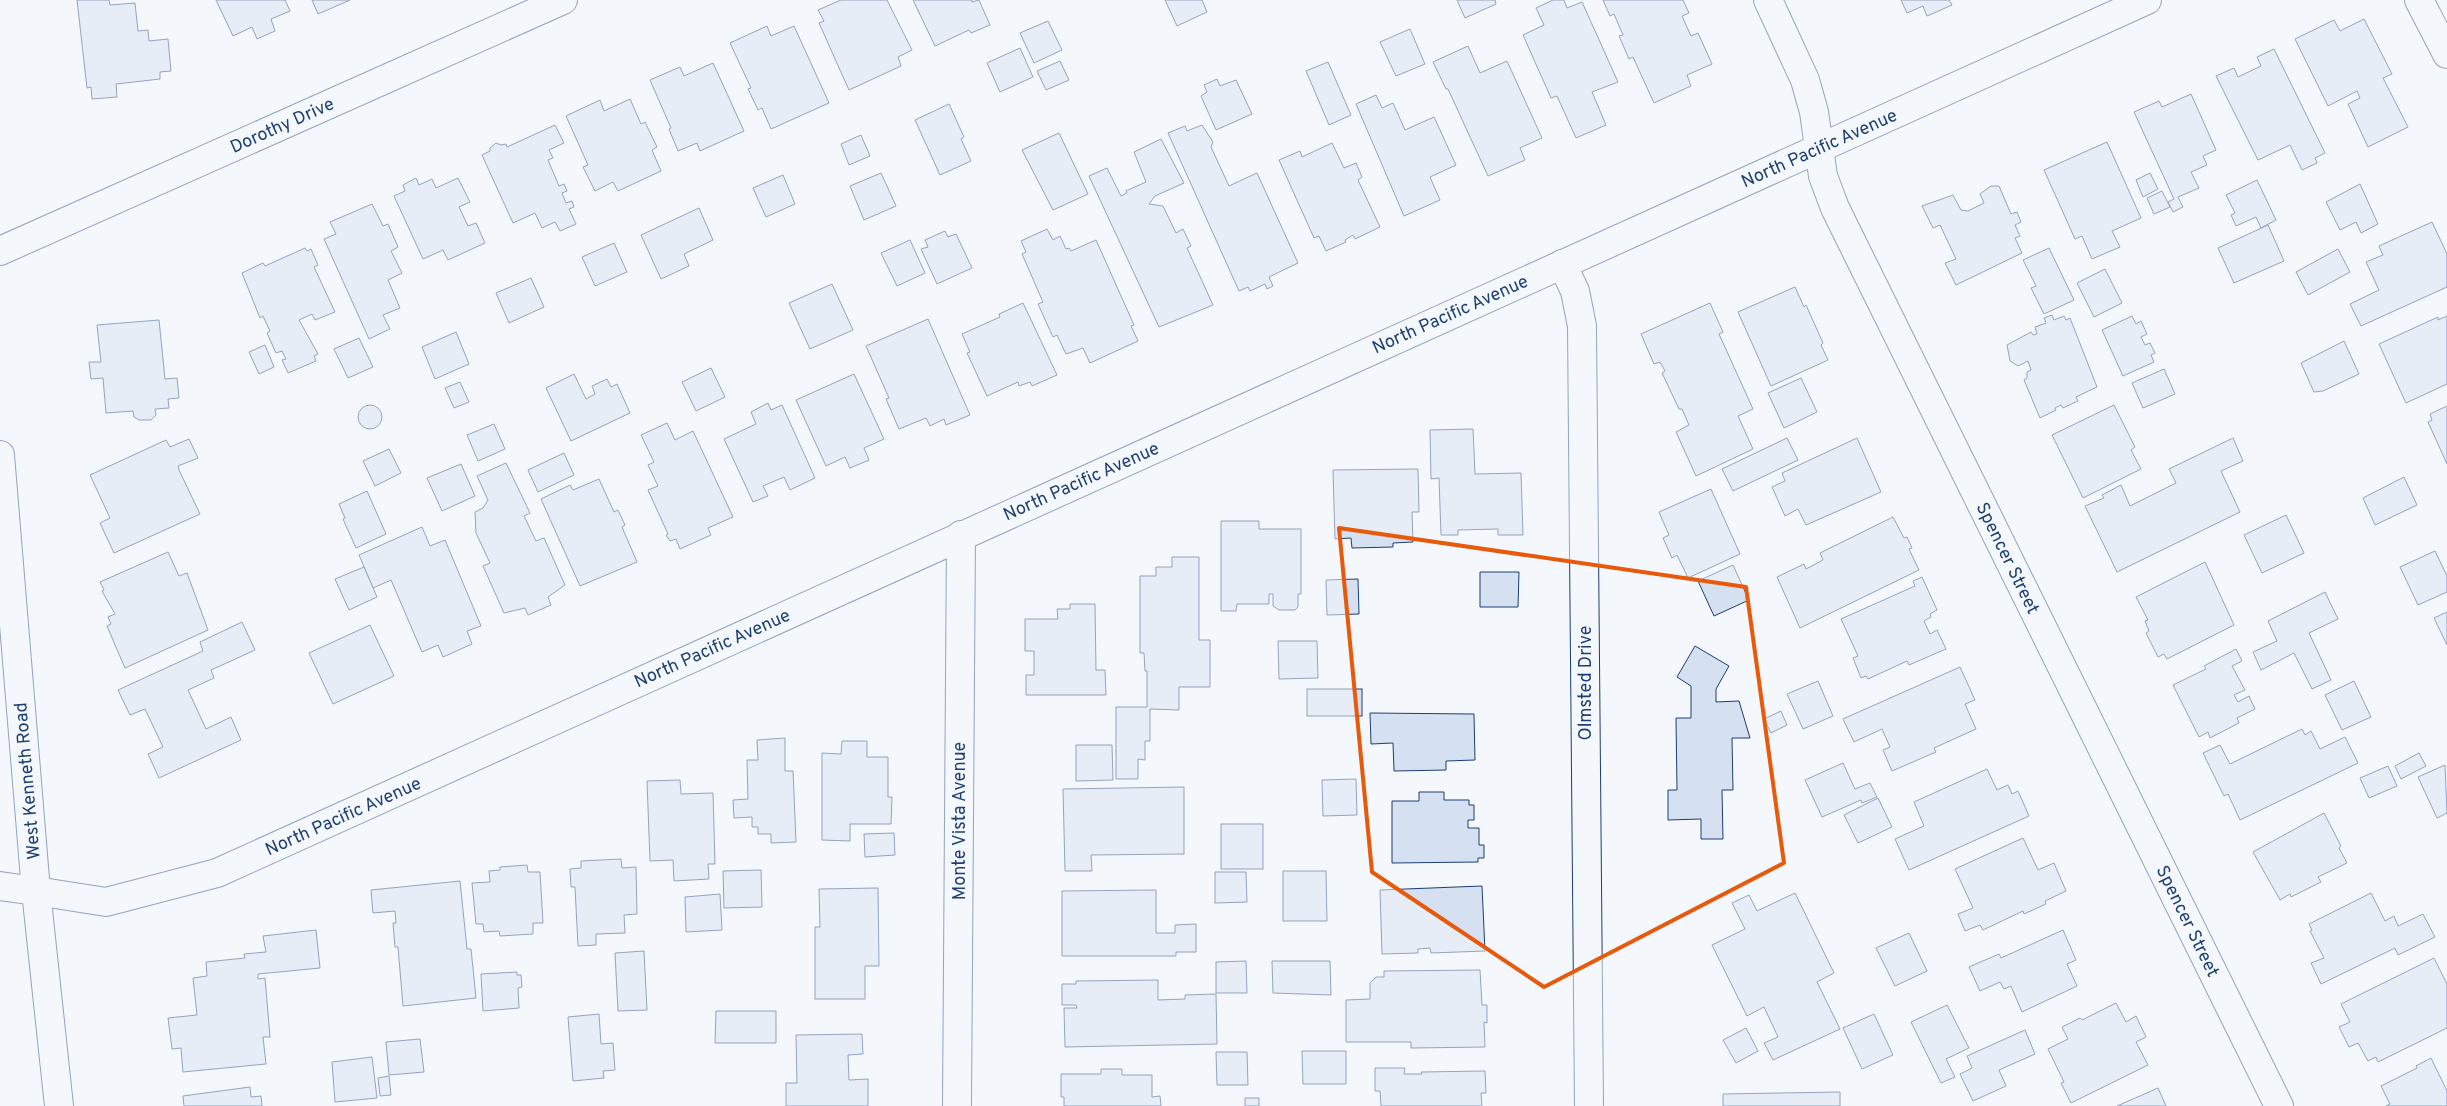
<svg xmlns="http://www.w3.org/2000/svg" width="2447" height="1106" font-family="Overpass,sans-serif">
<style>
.building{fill:#d5e0f0;stroke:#1d3f73}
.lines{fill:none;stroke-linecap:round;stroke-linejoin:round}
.street-casing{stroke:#1d3f73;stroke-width:30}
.secondary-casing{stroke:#1d3f73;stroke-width:30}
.street{stroke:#f4f7fb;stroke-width:28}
.secondary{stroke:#f4f7fb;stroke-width:28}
.marked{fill:none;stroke:#e8590c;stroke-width:4;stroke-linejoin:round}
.labels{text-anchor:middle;stroke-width:4;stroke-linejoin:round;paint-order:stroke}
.street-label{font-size:18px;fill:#1d3f73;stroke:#f4f7fb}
</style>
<rect width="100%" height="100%" fill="#f4f7fb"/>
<g class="building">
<polygon points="77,0 109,0 110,5 135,3 138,31 148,30 149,41 168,39 171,71 160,72 160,79 116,84 117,97 92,99 91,87 87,88"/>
<polygon points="216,0 285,0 290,11 271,19 275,31 257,39 252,27 233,36"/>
<polygon points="312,0 350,0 318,14"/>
<polygon points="841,0 887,0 912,50 898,57 901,66 849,90 819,23 824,21 818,10"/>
<polygon points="913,0 972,0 972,2 979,0 990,25 971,33 969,30 935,46"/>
<polygon points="1165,0 1202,0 1207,12 1177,26"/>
<polygon points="1457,0 1495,0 1496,4 1465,18"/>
<polygon points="1553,0 1564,0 1567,8 1582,2 1618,82 1592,92 1606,125 1576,138 1557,96 1551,98 1523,35 1544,25 1536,8"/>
<polygon points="1603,0 1683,0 1689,13 1682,16 1691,36 1698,33 1712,64 1687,75 1691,86 1654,103 1633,57 1629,59 1619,36 1623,35 1614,14 1610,16"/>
<polygon points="1901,0 1949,0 1952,5 1927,16 1923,6 1907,13"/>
<polygon points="2364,19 2392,74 2383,78 2408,127 2368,147 2348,104 2360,98 2357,91 2328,106 2295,39 2334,20 2340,31"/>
<polygon points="1048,21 1062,50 1034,63 1020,33"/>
<polygon points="767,26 771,36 794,26 829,103 771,129 762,108 758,110 748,89 751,88 730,43"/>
<polygon points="1410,29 1425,64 1396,76 1380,42"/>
<polygon points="1468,46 1480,73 1507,61 1542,138 1520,148 1525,160 1488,176 1448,89 1446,89 1433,62"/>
<polygon points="1020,48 1033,77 1000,92 987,63"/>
<polygon points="2274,49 2325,153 2315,158 2317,163 2302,170 2290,145 2258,160 2216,76 2234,68 2238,77 2261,66 2257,57"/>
<polygon points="1060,61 1069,80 1046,90 1037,71"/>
<polygon points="1328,62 1351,115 1329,125 1306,71"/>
<polygon points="713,63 744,131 700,151 697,143 678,151 669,129 671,128 650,80 680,67 684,76"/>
<polygon points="1217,79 1220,86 1236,80 1252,114 1216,130 1201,96 1207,92 1204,85"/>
<polygon points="2191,94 2216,150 2203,156 2207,165 2191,172 2199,188 2178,197 2183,207 2173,212 2168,202 2174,199 2134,112 2159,101 2162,107"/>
<polygon points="1376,95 1382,108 1393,103 1405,130 1434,117 1456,165 1430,177 1440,200 1404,216 1356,104"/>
<polygon points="630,99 641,124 645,122 657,147 652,150 661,171 618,191 613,182 595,191 583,167 588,165 566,116 600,100 604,111"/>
<polygon points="949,104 964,137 961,139 971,161 940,175 915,120"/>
<polygon points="555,125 564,143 549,150 553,158 548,160 559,186 564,184 567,191 562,193 566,203 572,201 574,207 569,209 576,224 560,231 555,222 542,228 535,213 513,223 482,155 490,151 490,148 496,143 501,145 506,144 507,147"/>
<polygon points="1202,125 1213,142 1211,147 1229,186 1257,173 1298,263 1269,277 1273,286 1267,289 1265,284 1250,291 1248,287 1239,291 1168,133 1185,126 1187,131"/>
<polygon points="1059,133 1088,194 1053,210 1022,150"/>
<polygon points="861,135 870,156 849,165 841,144"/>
<polygon points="1161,139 1184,183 1155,196 1149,204 1163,206 1176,233 1183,229 1191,246 1187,248 1213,305 1159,327 1089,176 1107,168 1121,196 1127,193 1126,191 1146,182 1134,152"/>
<polygon points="2107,142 2141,218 2112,231 2120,247 2092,259 2082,236 2075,239 2044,170"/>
<polygon points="1332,143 1344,168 1356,163 1362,177 1358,180 1380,227 1355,239 1353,235 1345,240 1346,242 1326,251 1319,236 1314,238 1279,160 1300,151 1302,157"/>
<polygon points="881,173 896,206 864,220 850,186"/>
<polygon points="2150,173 2158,189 2143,197 2136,180"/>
<polygon points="783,175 795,204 766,217 753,188"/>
<polygon points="416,178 419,185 432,179 436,188 458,178 470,202 459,207 468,226 476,223 485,243 448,260 443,250 423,259 394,196 405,191 403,185"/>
<polygon points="2257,180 2276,220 2261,228 2256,217 2236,226 2231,215 2235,213 2226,195"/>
<polygon points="2360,184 2378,224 2361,233 2356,222 2340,230 2326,202"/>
<polygon points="1991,186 1999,186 2011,214 2017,212 2021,222 2015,225 2020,236 2015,238 2022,253 1956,285 1945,263 1956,259 1940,225 1933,228 1922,206 1953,195 1961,210 1968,211 1984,203 1980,194"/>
<polygon points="2162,191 2170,207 2154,214 2147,198"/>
<polygon points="372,204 383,226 388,224 398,247 391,251 402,273 388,280 400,308 383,315 390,329 369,339 324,239 336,234 330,222"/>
<polygon points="699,208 713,240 684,254 689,266 661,279 641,235"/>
<polygon points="2432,222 2447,254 2447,287 2361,326 2350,304 2379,290 2366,262 2383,255 2379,246"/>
<polygon points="2268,225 2284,261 2234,283 2218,248"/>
<polygon points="1047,229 1053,240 1060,236 1066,249 1069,248 1071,251 1096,240 1134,325 1131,326 1138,341 1090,363 1083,348 1066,354 1057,335 1053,337 1038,304 1043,302 1022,254 1026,252 1021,241"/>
<polygon points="945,231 948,237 956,234 972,268 937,284 921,249 928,247 925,240"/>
<polygon points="910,240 925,273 897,286 881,253"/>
<polygon points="614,243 627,272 595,286 582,257"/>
<polygon points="305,248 307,251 311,249 318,265 314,267 335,312 315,320 312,314 299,320 318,354 314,356 316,361 288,373 282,360 286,359 282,351 276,353 267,333 270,331 263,316 260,318 242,273 263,263 265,266"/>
<polygon points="2049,248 2074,300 2044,314 2031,288 2036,286 2023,260"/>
<polygon points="2338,249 2350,272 2308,295 2296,272"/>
<polygon points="2105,269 2122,303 2094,317 2077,283"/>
<polygon points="531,278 544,307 509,323 496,293"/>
<polygon points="832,284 853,330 810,349 789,303"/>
<polygon points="1795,287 1804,307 1806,305 1823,343 1821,345 1828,360 1771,386 1738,312"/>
<polygon points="1023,303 1057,375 1032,386 1030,382 1019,386 1018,382 987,396 967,353 970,352 962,334 1000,317 999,314"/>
<polygon points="1710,303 1723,332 1719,334 1753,409 1738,416 1753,449 1696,476 1676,432 1689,425 1682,409 1679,409 1662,373 1665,371 1660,362 1654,364 1641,334"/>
<polygon points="2052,315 2054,320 2064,316 2066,320 2070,318 2097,387 2076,397 2078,401 2063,408 2061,405 2055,408 2056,410 2040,418 2024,380 2027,378 2027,372 2031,370 2028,361 2018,366 2010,361 2007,345 2031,332 2033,335 2037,334 2035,327 2046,323 2044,318"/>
<polygon points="2132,316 2136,324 2141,321 2147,334 2141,337 2145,345 2150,343 2155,353 2151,355 2154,362 2123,376 2102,330"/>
<polygon points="2447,316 2447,384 2406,403 2379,344 2438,317 2438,320"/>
<polygon points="928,319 970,415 946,425 944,419 930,426 926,418 899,429 886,399 889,398 866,346"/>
<polygon points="159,320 165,379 177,378 179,398 168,399 169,408 155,409 156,415 151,420 139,420 134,417 133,411 106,413 103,378 91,379 89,362 101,362 97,325"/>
<polygon points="456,332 469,364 435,379 422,347"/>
<polygon points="359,338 373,367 348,378 334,349"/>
<polygon points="2344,341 2359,374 2323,391 2314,392 2301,363"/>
<polygon points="265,345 274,367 259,374 249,352"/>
<polygon points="711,368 725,397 696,411 682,382"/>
<polygon points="2164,369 2175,394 2143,408 2132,383"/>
<polygon points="574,374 586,399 595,394 592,386 607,379 611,387 617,384 630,413 571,441 546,388"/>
<polygon points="854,374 884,439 864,448 869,460 850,468 845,457 826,466 796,400"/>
<polygon points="1801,378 1817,412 1784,428 1768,393"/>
<polygon points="460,382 469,402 454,408 445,388"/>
<polygon points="768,403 771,410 782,405 815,478 790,490 784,477 763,486 768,496 753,502 724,439 756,424 751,412"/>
<circle cx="370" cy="417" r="12"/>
<polygon points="2114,405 2135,447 2131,450 2141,469 2083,498 2052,435"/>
<polygon points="2447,406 2447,464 2428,422 2432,420 2430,414"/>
<polygon points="667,423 675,440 693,431 733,517 708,528 711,535 680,549 676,539 670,541 666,535 668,534 648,490 658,486 648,465 654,462 641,435"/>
<polygon points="494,424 505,449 478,461 467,435"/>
<polygon points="1473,429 1475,474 1521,473 1523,535 1498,535 1498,529 1458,530 1458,535 1441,535 1439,478 1431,479 1430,430"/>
<polygon points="1787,438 1798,460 1733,491 1722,469"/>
<polygon points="1857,438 1881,492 1806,525 1798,509 1785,516 1772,487 1785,481 1782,473"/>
<polygon points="2233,438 2243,461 2221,471 2240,512 2117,572 2085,506 2104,498 2102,495 2121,485 2130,506 2176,483 2169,469"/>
<polygon points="189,439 198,458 178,466 179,470 200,514 114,553 100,523 110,518 90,475 166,440 170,447"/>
<polygon points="389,449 401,473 375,486 363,461"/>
<polygon points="564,453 574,475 538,492 528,470"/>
<polygon points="506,463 530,513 524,516 536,541 544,538 565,585 548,597 551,605 528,615 525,608 504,613 483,566 490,563 476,533 475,512 483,508 488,500 477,476"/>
<polygon points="461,464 475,496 442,511 427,478"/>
<polygon points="1418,469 1419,512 1412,512 1413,542 1393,543 1393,547 1352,548 1351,538 1335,539 1333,470"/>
<polygon points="2404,477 2417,505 2375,525 2363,498"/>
<polygon points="599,479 614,512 618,510 625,525 622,527 637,562 580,586 541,499 570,485 573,490"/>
<polygon points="1711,489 1740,554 1688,578 1677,555 1672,558 1663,538 1669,535 1659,512"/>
<polygon points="367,491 386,534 356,548 343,519 345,518 339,504"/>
<polygon points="2286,515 2304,553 2262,573 2244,535"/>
<polygon points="1893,517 1904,538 1907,537 1912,548 1909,549 1919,570 1800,628 1777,577 1804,564 1806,569 1823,560 1820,553"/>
<polygon points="1221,521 1259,521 1259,529 1301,529 1301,594 1298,594 1298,607 1295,610 1279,610 1273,606 1273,594 1269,594 1269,604 1237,604 1236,611 1221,611"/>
<polygon points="422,527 430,546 445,540 481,626 467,631 472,644 443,657 438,645 422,652 391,580 373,588 359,555"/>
<polygon points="2435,551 2447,576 2447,592 2418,605 2400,567"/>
<polygon points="168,552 179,576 187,573 208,630 125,668 107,626 111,624 108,617 115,614 102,591 104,590 100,582"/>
<polygon points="1172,557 1199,557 1199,640 1210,640 1210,687 1179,687 1179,710 1150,709 1150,741 1145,741 1145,760 1138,759 1138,779 1116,779 1116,707 1147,707 1147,671 1145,671 1144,653 1140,653 1140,576 1156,576 1156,567 1172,567"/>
<polygon points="2205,562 2234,625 2167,659 2164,654 2158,657 2146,633 2149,631 2145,621 2148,620 2136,597"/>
<polygon points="1733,565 1749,600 1714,616 1698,581"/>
<polygon points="364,567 377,597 349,610 335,579"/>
<polygon points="1480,572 1519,572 1518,607 1480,607"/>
<polygon points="1922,577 1937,610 1930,614 1931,617 1924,621 1930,634 1937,630 1946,649 1909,665 1907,661 1868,679 1866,676 1861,678 1853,658 1858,656 1841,619 1915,586 1913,581"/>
<polygon points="1358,579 1359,614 1327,615 1326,580"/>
<polygon points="2325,592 2338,619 2309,633 2331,680 2312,689 2294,653 2261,670 2253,652 2277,641 2268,621"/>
<polygon points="1070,604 1095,604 1096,670 1105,670 1106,695 1026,695 1026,675 1034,675 1034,651 1025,651 1025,619 1058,619 1057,609 1070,609"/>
<polygon points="2447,612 2447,645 2434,618"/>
<polygon points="242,622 255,650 211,670 214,678 188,690 206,729 231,717 241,740 159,778 148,754 163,747 145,709 130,715 118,690 203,651 200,642"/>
<polygon points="370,625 394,676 333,704 309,653"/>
<polygon points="1278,641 1317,641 1318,678 1279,679"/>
<polygon points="1695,646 1729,666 1716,689 1716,702 1739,701 1750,738 1732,738 1733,790 1722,790 1723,839 1701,839 1701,819 1668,820 1668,790 1677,790 1676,718 1691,718 1691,686 1677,677"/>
<polygon points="2236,649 2242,661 2232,666 2245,690 2234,695 2238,702 2249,696 2255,709 2237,718 2239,723 2210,738 2208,732 2199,737 2173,685 2206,669 2204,666"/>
<polygon points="1960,667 1975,700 1965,704 1976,729 1934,748 1936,752 1892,771 1883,750 1890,747 1882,729 1854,742 1843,719"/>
<polygon points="1818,681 1833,716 1803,729 1787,694"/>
<polygon points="2354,681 2371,717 2342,730 2325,695"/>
<rect x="1307" y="689" width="55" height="27"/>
<polygon points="1781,711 1787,725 1771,733 1764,719"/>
<polygon points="1370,713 1474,714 1475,760 1446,761 1446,770 1394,771 1393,743 1371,744"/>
<polygon points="2302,729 2305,735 2311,731 2320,749 2345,737 2358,763 2240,820 2228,794 2224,796 2203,753 2220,745 2230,764"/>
<polygon points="785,738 785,771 793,771 796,842 771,843 771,834 758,834 758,827 752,827 752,817 734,818 733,800 748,799 747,760 758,760 757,740"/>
<polygon points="842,741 867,741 867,757 888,757 888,797 892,797 891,824 850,824 850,841 822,840 822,753 841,754"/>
<polygon points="1076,745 1112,745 1113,780 1076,781"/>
<polygon points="2419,753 2426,766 2401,779 2395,766"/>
<polygon points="1843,763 1855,789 1870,783 1877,797 1862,803 1861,800 1822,817 1805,780"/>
<polygon points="2445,765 2447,813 2437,818 2418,777"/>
<polygon points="2388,766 2397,786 2369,798 2360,778"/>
<polygon points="1987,769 1997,790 2008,785 2012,794 2018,791 2029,816 1909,870 1895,839 1924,826 1914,802"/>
<polygon points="1356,779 1357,815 1323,816 1322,780"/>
<polygon points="680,780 681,794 713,793 715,864 708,864 709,879 674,881 673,860 650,861 647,781"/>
<polygon points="1184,787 1184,854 1091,855 1092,871 1065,871 1063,789"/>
<polygon points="1419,792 1444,792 1444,800 1469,800 1469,805 1474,805 1474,820 1468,820 1468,828 1479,828 1479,845 1484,845 1484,858 1478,858 1478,862 1392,863 1392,801 1419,801"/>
<polygon points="1878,798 1892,827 1858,843 1844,815"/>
<polygon points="2324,813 2341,846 2339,848 2347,863 2318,877 2321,882 2291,897 2290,894 2280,900 2253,852"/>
<rect x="1221" y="824" width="42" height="45"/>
<polygon points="894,833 895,855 865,857 864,834"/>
<polygon points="2023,838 2038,870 2054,863 2066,891 2045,901 2046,904 2024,914 2023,911 1983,930 1980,925 1965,931 1958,914 1973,908 1955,869"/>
<polygon points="621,859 622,868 636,867 637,914 624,915 625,933 596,934 596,945 578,946 575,887 571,887 570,869 581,868 581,861"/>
<polygon points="527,865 528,872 540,872 543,923 533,923 533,934 500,936 499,931 484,932 483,924 476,924 472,883 490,882 489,871 500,870 500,867"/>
<polygon points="761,870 762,907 724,908 723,871"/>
<polygon points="1283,871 1326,871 1327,921 1283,921"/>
<polygon points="1215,872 1246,872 1247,902 1215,903"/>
<polygon points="460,881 467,949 471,949 476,998 403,1006 398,947 395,947 393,923 396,923 395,911 373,913 371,890"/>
<polygon points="1482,886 1485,951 1431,953 1430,948 1418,949 1418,953 1382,954 1380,890"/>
<polygon points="878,888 879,966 865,966 865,999 815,999 815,927 820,927 819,889"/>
<polygon points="1156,890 1156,933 1175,933 1175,925 1196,924 1196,952 1176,952 1176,956 1062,956 1062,891"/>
<polygon points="1795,893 1834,973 1817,982 1840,1029 1773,1060 1764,1043 1778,1037 1764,1007 1747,1016 1712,945 1745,929 1732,903 1749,895 1757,911"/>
<polygon points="2371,893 2385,921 2394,916 2398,926 2423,914 2435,937 2398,955 2395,948 2321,984 2311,963 2324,958 2310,931 2312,930 2309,924"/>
<polygon points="720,894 722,930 686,932 685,897"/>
<polygon points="316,930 320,968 258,974 258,979 265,978 270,1037 263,1037 266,1064 183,1072 181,1048 172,1049 168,1018 197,1015 193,978 207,976 206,962 245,958 244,954 266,952 263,936"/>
<polygon points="2063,930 2076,960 2067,964 2077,986 2022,1012 2011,986 2004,989 2000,982 1980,991 1969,967 1999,954 2001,958"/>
<polygon points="1909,933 1927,971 1895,986 1876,948"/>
<polygon points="644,951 647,1010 618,1011 615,953"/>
<polygon points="2434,958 2447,984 2447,1028 2378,1062 2376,1057 2368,1061 2358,1043 2349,1047 2339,1027 2350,1022 2341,1004"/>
<polygon points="1246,961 1247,993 1216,993 1216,962"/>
<polygon points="1272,961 1330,961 1331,995 1273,993"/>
<polygon points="1480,970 1482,1005 1487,1005 1487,1023 1484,1022 1485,1047 1411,1048 1411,1042 1346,1042 1346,1000 1370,999 1370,983 1376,977 1384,977 1384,971"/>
<polygon points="517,972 517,975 521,975 522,987 518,988 519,1008 483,1011 481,974"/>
<polygon points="1158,980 1158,1000 1185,999 1185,995 1216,994 1217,1044 1065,1047 1064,1008 1077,1008 1076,1005 1062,1005 1062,984 1076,984 1076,981"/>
<polygon points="2116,1003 2126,1022 2136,1016 2146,1037 2136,1042 2148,1065 2071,1103 2061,1083 2064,1082 2048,1049 2068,1039 2062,1027 2080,1018 2082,1020"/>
<polygon points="1947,1005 1969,1048 1946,1059 1955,1077 1941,1083 1911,1022"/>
<polygon points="716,1011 776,1011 776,1043 715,1043"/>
<polygon points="599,1014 601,1044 613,1043 615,1070 603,1071 604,1078 573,1081 568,1017"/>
<polygon points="1874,1014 1893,1055 1862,1069 1843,1028"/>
<polygon points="1746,1028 1758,1051 1736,1063 1723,1040"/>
<polygon points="2025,1030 2035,1054 1999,1070 2006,1086 1973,1101 1960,1074 1972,1068 1967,1056"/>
<polygon points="862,1034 863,1054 848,1055 849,1080 868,1079 868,1106 786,1106 786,1083 797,1083 796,1035"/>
<polygon points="420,1039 424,1072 389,1075 386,1042"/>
<polygon points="1302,1051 1346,1051 1346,1084 1303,1084"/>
<polygon points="1216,1052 1247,1052 1248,1085 1217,1085"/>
<polygon points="372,1057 377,1098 335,1102 332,1062"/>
<polygon points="2431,1058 2447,1091 2447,1106 2386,1106 2390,1104 2381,1086 2417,1068 2416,1066"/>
<polygon points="1375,1068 1405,1068 1404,1074 1422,1074 1421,1072 1485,1071 1486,1093 1481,1093 1482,1106 1381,1106 1380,1091 1375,1091"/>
<polygon points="1101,1069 1122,1069 1122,1075 1152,1075 1152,1097 1160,1096 1161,1106 1064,1106 1064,1097 1061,1097 1061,1074 1101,1074"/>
<polygon points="389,1076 391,1095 380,1096 378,1078"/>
<polygon points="250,1087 251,1097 261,1096 262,1106 184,1106 183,1096"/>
<polygon points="2158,1088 2166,1106 2117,1106"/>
<polygon points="1840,1092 1840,1106 1723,1106 1723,1094"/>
<rect x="1245" y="1098" width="14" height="8"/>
</g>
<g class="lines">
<defs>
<g id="street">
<polyline points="1768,0 1805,80 1814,112 1823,176 1835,208 2279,1106"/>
<polyline points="2419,0 2447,54"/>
<polyline points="0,251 563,0"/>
<polyline points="1562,264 1575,291 1582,326 1589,1106"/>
<polyline points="0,886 36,891"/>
<polyline points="957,1106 961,535"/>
</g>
<g id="secondary">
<polyline points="0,455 36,891 59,1106"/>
<polyline points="36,891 106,902 217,873 2147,0"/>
</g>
</defs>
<use href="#street" class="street-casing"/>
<use href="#secondary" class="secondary-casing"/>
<use href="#street" class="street"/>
<use href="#secondary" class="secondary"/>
</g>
<path d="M0 0H2447V1106H0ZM1339 528 1746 587 1784 863 1544 987 1372 872Z" fill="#f4f7fb" fill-opacity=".55" fill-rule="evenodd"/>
<path class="marked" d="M1339 528 1746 587 1784 863 1544 987 1372 872Z"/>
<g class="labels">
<g class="street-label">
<text transform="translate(282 125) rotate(-24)" y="6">Dorothy Drive</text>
<text transform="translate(1819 148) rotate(-24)" y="6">North Pacific Avenue</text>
<text transform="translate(1450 314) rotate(-24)" y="6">North Pacific Avenue</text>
<text transform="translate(1081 481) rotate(-24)" y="6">North Pacific Avenue</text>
<text transform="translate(2008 558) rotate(64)" y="6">Spencer Street</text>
<text transform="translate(712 648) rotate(-24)" y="6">North Pacific Avenue</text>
<text transform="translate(1585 683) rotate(-90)" y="6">Olmsted Drive</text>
<text transform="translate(27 781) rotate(-95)" y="6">West Kenneth Road</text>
<text transform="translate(343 816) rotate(-24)" y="6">North Pacific Avenue</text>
<text transform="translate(959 821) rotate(-90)" y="6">Monte Vista Avenue</text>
<text transform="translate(2188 921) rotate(64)" y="6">Spencer Street</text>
</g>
</g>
</svg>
